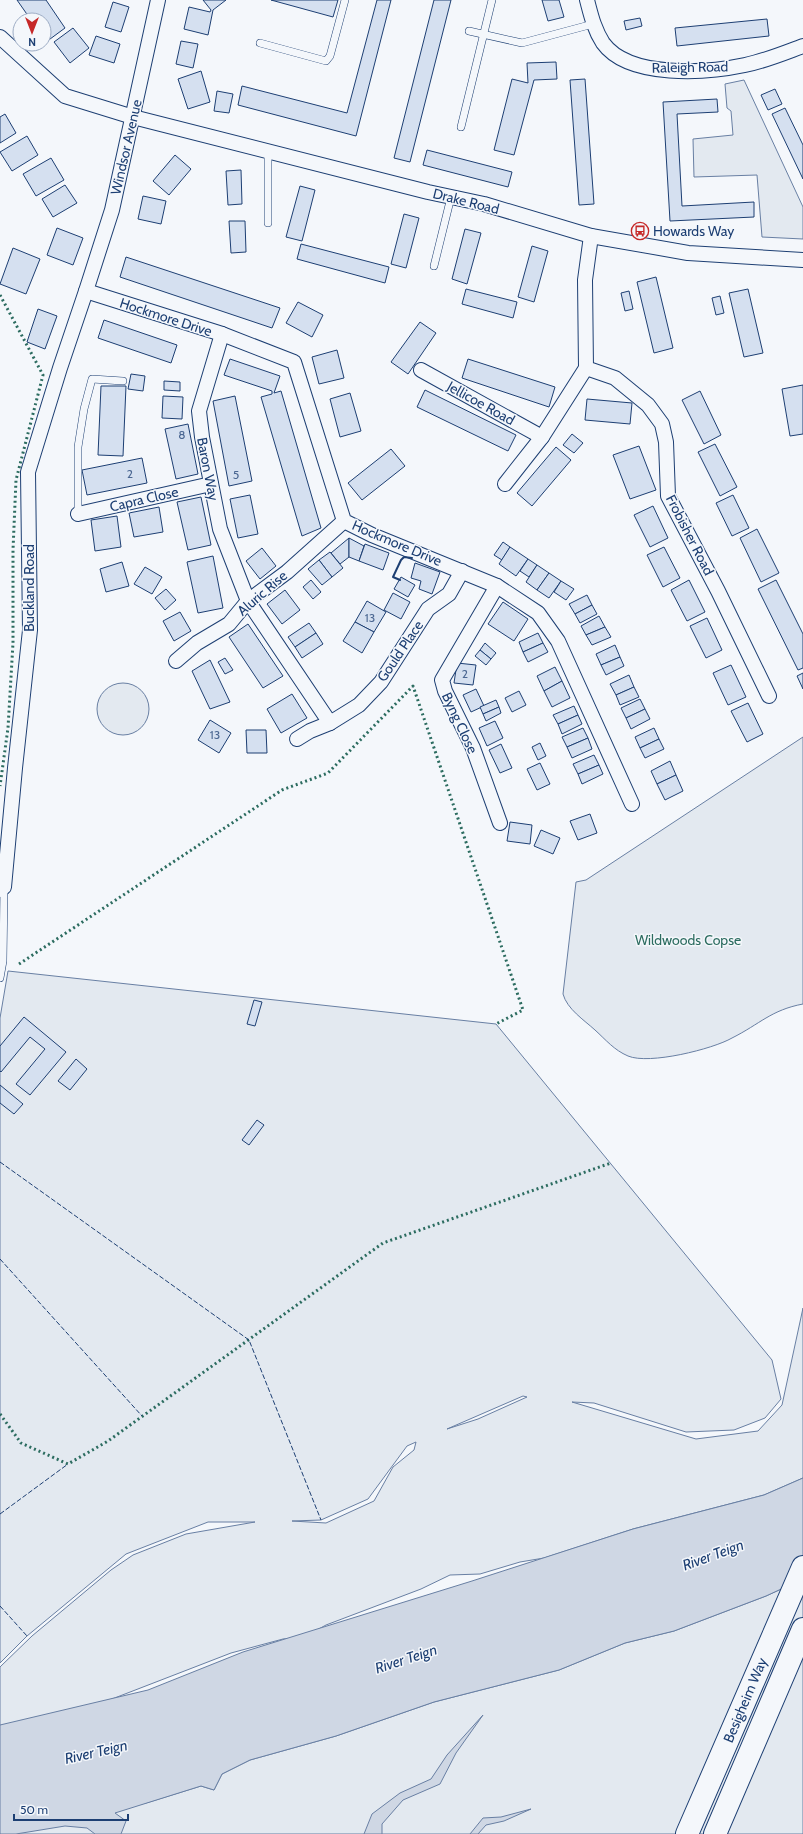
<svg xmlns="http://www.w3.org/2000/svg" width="803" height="1834" font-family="Cabin,sans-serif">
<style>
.green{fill:#e3e9f0;stroke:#687fa3;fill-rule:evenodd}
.water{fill:#cfd7e4;stroke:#687fa3}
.building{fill:#d5e0f0;stroke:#1d3f73}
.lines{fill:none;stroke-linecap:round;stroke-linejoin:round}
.service-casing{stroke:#1d3f73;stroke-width:8}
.minor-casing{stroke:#1d3f73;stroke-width:16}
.trunk-casing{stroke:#1d3f73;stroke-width:24}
.service{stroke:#f4f7fb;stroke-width:7}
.minor{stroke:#f4f7fb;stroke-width:14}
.trunk{stroke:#f4f7fb;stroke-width:22}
.hedge{stroke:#2c6c60;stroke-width:3;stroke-dasharray:2 3;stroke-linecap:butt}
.fence{stroke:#1d3f73;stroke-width:1;stroke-dasharray:5 2;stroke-linecap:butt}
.wall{stroke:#1d3f73;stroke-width:2}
.labels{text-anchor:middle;stroke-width:3;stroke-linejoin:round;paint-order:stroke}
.number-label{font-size:12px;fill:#4b6792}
.street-label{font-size:14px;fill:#1d3f73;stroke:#f4f7fb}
.poi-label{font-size:14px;fill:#1d3f73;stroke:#f4f7fb;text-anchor:start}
.park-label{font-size:14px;fill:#2c6c60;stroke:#f4f7fb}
.water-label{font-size:15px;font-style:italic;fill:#1d3f73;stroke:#f4f7fb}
</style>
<rect width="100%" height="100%" fill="#f4f7fb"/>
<g class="green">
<polygon points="744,80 803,207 803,239 762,237 757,175 694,177 693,139 733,135 731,111 727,108 725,84"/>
<circle cx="123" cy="709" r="26"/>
<path d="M803 737V1004C771 1010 760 1024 732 1038 713 1049 649 1065 628 1056 614 1050 606 1040 595 1030 584 1020 567 1009 563 994L576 882 586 880Z"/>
<path d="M8 971 496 1024 772 1360 781 1399 765 1418 734 1430 686 1432 594 1403 572 1402 696 1439 758 1431 782 1405 803 1308V1478L764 1495 633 1529 544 1558 520 1562 480 1574 450 1575 421 1589 326 1625 304 1637 283 1639 231 1653 112 1699 0 1732V1667L32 1636 111 1570 133 1555 186 1534 255 1522H208L126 1554 27 1636 0 1663V1018ZM523 1396 527 1397 478 1419 447 1429ZM416 1442 414 1450 393 1467 374 1501 326 1523 292 1521 321 1520 368 1499 407 1446Z"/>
<polygon points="803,1579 803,1834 0,1834 146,1803 201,1786 214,1790 222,1774 250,1760 336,1736 434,1702 559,1670 625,1643 674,1631 766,1596"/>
</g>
<g class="water">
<polygon points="803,1478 803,1579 766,1596 674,1631 625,1643 559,1670 434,1702 336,1736 250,1760 222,1774 214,1790 201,1786 115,1813 126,1821 121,1834 95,1834 87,1828 65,1826 16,1834 0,1834 0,1725 148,1690 243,1652 472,1581 633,1529 764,1495"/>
<polygon points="483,1715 456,1753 440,1784 403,1800 382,1824 382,1834 364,1834 372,1814 400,1793 431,1779 447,1755"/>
<polygon points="531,1809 504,1821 486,1825 478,1834 470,1834 483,1818 501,1817"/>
</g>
<g class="building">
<polygon points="17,0 46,0 65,28 46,42 44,38 44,20 31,20"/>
<polygon points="203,0 226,0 213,10 208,35 184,29 189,7 210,12 211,10"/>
<polygon points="271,0 338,0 333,17"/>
<polygon points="377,0 391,0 356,136 238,105 242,86 347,113"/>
<polygon points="434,0 451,0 410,162 394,158"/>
<polygon points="542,0 559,0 564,17 548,21"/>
<polygon points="113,2 129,7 121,32 105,27"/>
<polygon points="640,18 642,26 626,30 624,21"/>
<polygon points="767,19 769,36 677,46 675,28"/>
<polygon points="73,28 89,48 70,63 54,42"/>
<polygon points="96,36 120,44 114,63 89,55"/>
<polygon points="181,41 198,44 193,68 176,64"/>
<polygon points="556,62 557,79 534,80 514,155 494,150 512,79 528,83 527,63"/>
<polygon points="201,71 210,102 188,109 178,79"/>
<polygon points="585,79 594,204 579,205 570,80"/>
<polygon points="775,89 782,104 768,110 761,95"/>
<polygon points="217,91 233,94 229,113 214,111"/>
<polygon points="717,99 718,112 677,114 682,206 754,202 754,217 670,221 663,102"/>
<polygon points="785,108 803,145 803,179 772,114"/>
<polygon points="5,114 16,133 0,143 0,117"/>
<polygon points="27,136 38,155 12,171 0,152"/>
<polygon points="427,150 512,172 508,187 423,165"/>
<polygon points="175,155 191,169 169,195 153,181"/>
<polygon points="51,158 64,180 36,196 23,174"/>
<polygon points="241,170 242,204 228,205 226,171"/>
<polygon points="65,185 77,203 53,217 42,199"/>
<polygon points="300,186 315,190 302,241 286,237"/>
<polygon points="143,196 166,201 161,224 138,219"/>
<polygon points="404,214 419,218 406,268 391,264"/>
<polygon points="229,221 245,221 246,252 231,253"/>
<polygon points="57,228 83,238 73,265 47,255"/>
<polygon points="465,229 481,233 467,284 452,279"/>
<polygon points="301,244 389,267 385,283 297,259"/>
<polygon points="532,246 548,251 534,302 518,297"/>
<polygon points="13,248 40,259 26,294 0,284"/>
<polygon points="126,257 280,308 272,328 120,277"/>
<polygon points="656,277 673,348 654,353 637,282"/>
<polygon points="466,289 517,302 513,318 462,304"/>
<polygon points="748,289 763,353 744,357 729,293"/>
<polygon points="629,291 633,309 625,311 621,293"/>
<polygon points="720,296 724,313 716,315 712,298"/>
<polygon points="298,302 323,315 312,337 286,323"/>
<polygon points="38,309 57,316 45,349 27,342"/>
<polygon points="104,320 177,345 171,363 98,338"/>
<polygon points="420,322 436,333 408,374 391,362"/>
<polygon points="337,350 344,378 319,384 312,357"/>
<polygon points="230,359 280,376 274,393 281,391 321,528 302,536 261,397 272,394 272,391 224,375"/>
<polygon points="468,359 555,387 549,407 462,378"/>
<polygon points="131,374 145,376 143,391 128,389"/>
<polygon points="164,381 180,382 180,391 164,390"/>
<polygon points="803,385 803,434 790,436 782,389"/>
<polygon points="101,386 126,386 123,456 98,455"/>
<polygon points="425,390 516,435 508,451 417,407"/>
<polygon points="700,391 721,435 704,444 682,400"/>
<polygon points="350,393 361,431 340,437 330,399"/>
<polygon points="163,396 183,397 182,419 162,418"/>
<polygon points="235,396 252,481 229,486 213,401"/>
<polygon points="587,399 632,403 630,424 585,420"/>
<polygon points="188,424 198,474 176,479 165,429"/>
<polygon points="572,434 583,443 574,453 563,445"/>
<polygon points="715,444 737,487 720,496 698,452"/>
<polygon points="639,446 656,490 630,499 613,455"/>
<polygon points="556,447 571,460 532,506 517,493"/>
<polygon points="391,449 405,466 362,500 348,483"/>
<polygon points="142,458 147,483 87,495 82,470"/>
<polygon points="250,495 258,534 238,538 230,499"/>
<polygon points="733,495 749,528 732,536 716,503"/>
<polygon points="201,497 211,545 188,550 177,502"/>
<polygon points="653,506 668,538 650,547 634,515"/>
<polygon points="159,507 163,532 134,537 129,513"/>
<polygon points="117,516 121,547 95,551 91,520"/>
<polygon points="757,529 779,573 761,582 740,538"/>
<polygon points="349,538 349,557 340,564 331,553"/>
<polygon points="349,538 364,546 359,561 349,557"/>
<polygon points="503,542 510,547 502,560 494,555"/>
<polygon points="365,544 389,553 383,570 359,561"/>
<polygon points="510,547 528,559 516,576 499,564"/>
<polygon points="664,547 680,578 663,587 647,555"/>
<polygon points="262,548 276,566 260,579 246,561"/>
<polygon points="330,552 343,568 332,577 319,560"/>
<polygon points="213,556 223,608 198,613 187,562"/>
<polygon points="528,559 537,565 529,577 520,571"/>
<polygon points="319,560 332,577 322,585 308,569"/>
<polygon points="122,562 129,586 106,592 100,569"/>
<polygon points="415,563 440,572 432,594 419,589 421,581 411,578"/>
<polygon points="537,565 549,573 537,590 526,582"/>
<polygon points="145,567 162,577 152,594 134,584"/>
<polygon points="549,573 561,581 549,598 537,590"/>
<polygon points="401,577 415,585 408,597 394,589"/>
<polygon points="311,580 321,592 313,599 303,587"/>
<polygon points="689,580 705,612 687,621 671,590"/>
<polygon points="776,580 803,634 803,668 798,670 758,589"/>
<polygon points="561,581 574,589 566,600 554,592"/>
<polygon points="166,589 176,600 165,610 155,598"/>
<polygon points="285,590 300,610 282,624 267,604"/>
<polygon points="393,593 410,602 401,619 384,610"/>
<polygon points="587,595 592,605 575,614 569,604"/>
<polygon points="367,601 386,612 374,632 355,622"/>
<polygon points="503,602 528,619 514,641 488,624"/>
<polygon points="592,605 597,614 580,623 575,614"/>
<polygon points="180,612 191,631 174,641 163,621"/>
<polygon points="599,616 605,627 586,635 581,626"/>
<polygon points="707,618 722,650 706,658 690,626"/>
<polygon points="355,622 374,632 362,653 343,641"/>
<polygon points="309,623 316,633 295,647 288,637"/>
<polygon points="248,624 283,676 263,688 229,637"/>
<polygon points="605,627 611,637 592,645 586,635"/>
<polygon points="316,633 323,644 302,658 295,647"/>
<polygon points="538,633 543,643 523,652 519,642"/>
<polygon points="485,643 496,653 491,659 480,650"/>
<polygon points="543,643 548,652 528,662 523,652"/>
<polygon points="615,645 620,657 601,665 596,654"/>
<polygon points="480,650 491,659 486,665 475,656"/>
<polygon points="620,657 624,666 606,675 601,665"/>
<polygon points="225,658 233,670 225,674 218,662"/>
<polygon points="210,660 230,702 210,709 192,671"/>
<polygon points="457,663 476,665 473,685 454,683"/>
<polygon points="731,665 746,697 728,705 713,673"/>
<polygon points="555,667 562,681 544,691 537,676"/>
<polygon points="803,673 803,689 797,676"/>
<polygon points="629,675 634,687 616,695 610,684"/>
<polygon points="562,681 570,698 552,707 544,691"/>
<polygon points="634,687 639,697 620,705 616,695"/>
<polygon points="476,689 484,706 471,712 463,695"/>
<polygon points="519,691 526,705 512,712 505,698"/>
<polygon points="292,694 307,718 281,733 267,709"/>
<polygon points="640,699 645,709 626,718 621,708"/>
<polygon points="496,700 499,707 483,714 480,707"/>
<polygon points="748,703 763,734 747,742 731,711"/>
<polygon points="574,706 578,715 558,724 553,715"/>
<polygon points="499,707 501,713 486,721 483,714"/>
<polygon points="645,709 650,719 631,729 626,718"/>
<polygon points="578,715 582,724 562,734 558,724"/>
<polygon points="210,720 231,733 219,753 198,740"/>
<polygon points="495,721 503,738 487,746 479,728"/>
<polygon points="583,728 588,738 567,747 562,737"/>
<polygon points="654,728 659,739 640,748 635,737"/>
<polygon points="246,730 266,730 267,753 247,753"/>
<polygon points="588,738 592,749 572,758 567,747"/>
<polygon points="659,739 664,749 645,758 640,748"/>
<polygon points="540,743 546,756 538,760 532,747"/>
<polygon points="501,744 512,768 500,773 489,750"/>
<polygon points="594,755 599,765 578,774 573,764"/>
<polygon points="670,761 676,775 657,784 651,771"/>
<polygon points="540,763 550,784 537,790 527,769"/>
<polygon points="599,765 603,774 582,784 578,774"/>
<polygon points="676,775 683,791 665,800 657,784"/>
<polygon points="590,814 597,833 578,840 570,821"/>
<polygon points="510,822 532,825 530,844 507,841"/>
<polygon points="541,830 560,838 553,854 534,846"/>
<polygon points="254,1000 262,1002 255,1026 247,1024"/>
<polygon points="24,1017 66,1052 30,1095 16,1084 45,1049 30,1037 1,1072 0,1071 0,1046"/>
<polygon points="76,1059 87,1069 70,1090 58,1081"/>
<polygon points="0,1085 23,1104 14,1114 0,1103"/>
<polygon points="257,1120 264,1125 249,1145 242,1140"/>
</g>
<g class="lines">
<defs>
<g id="service">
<polyline points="469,31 522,43 593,24"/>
<polyline points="260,43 326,61 330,56 345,0"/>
<polyline points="461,127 492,0"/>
<polyline points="268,152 268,223"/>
<polyline points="434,266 451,197"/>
<polyline points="78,514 78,447 84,409 92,379 123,381"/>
<polyline points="0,978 3,961 4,887"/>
</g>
<g id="minor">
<path d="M587 0C591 15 594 29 603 43 629 79 707 73 745 65 765 61 784 53 803 46"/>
<polyline points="0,37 65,96 133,117 428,192 484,204 591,236 688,253 803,260"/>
<polyline points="591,236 585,280 586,368 615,378 648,405 662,424 666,442 668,496 718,591 769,696"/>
<polyline points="86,291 222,334 294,362 344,521 372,535 497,586 538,613 558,641 632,804"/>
<polyline points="222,334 199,411 202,437 220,529 248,601 330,723"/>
<polyline points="421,370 542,437"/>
<polyline points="505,484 542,437 586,368"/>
<polyline points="78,514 211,484"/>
<polyline points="497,586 442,680 445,691 473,748 500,823"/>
<polyline points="176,661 197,643 229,624 248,601 287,572 344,521"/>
<polyline points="297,739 310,731 330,723 359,705 381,682 428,609 449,594 462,571"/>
<polyline points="0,890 4,887 15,768 30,630 28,472 60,368 86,291 112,210 158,0"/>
</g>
<g id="trunk">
<polyline points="687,1834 803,1567"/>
<polyline points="715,1834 803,1629"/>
</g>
</defs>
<use href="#service" class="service-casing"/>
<use href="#minor" class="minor-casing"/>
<use href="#trunk" class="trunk-casing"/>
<use href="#service" class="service"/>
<use href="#minor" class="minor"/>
<use href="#trunk" class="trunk"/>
<g class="hedge">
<polyline points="0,295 43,375 16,480 13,550 13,643 8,728 0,786"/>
<polyline points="19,964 282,790 328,773 413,686 523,1010 496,1024"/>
<polyline points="0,1414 21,1443 68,1464 108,1441 383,1243 611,1163"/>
</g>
<g class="fence">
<polyline points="0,1162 249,1340 321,1520"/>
<polyline points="0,1259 142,1416"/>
<polyline points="0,1514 68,1464"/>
<polyline points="0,1606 27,1636"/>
</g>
<polyline class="wall" points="400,580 393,577 401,560 404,557 412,558"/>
</g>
<defs>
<symbol id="bus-ring" viewBox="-11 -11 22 22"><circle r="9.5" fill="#f4f7fb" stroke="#c62828" stroke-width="1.5"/><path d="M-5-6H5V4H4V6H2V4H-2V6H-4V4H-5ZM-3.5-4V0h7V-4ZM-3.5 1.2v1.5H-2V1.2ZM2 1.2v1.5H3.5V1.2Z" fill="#c62828"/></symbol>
</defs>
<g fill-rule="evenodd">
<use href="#bus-ring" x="630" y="221" width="20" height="20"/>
</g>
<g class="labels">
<g class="number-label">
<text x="182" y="439">8</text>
<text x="130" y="478">2</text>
<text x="236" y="479">5</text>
<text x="370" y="622">13</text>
<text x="465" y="678">2</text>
<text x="215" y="739">13</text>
</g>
<g class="street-label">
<text transform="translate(690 67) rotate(-1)" y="5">Raleigh Road</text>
<text transform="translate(126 147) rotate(-77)" y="5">Windsor Avenue</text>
<text transform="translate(466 201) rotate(14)" y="5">Drake Road</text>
<text transform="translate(166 317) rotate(18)" y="5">Hockmore Drive</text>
<text transform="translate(481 403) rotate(29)" y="5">Jellicoe Road</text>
<text transform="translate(208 469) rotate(79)" y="5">Baron Way</text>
<text transform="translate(144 499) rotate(-13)" y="5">Capra Close</text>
<text transform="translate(690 535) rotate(63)" y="5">Frobisher Road</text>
<text transform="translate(397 543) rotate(23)" y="5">Hockmore Drive</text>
<text transform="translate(29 588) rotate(-90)" y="5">Buckland Road</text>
<text transform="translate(262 593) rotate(-41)" y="5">Aluric Rise</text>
<text transform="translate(400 651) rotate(-56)" y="5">Gould Place</text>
<text transform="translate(460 723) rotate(65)" y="5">Byng Close</text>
<text transform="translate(745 1700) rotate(-67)" y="5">Besigheim Way</text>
</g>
<g class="poi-label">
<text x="653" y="236">Howards Way</text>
</g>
<g class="park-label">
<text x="688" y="945">Wildwoods Copse</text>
</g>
<g class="water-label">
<text transform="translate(713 1555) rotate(-20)" y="5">River Teign</text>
<text transform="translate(406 1659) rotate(-18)" y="5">River Teign</text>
<text transform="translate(96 1752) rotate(-13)" y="5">River Teign</text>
</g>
</g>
<g transform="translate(32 32) rotate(180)"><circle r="19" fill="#f4f7fb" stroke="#9eadc5"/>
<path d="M0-3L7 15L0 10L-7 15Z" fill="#c62828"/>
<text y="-6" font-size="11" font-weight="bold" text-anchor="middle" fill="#1d3f73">N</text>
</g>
<path d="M14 1814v6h114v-6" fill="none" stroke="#1d3f73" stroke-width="2"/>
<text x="20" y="1814" font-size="12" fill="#1d3f73" stroke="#f4f7fb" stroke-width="3" paint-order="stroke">50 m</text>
</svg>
